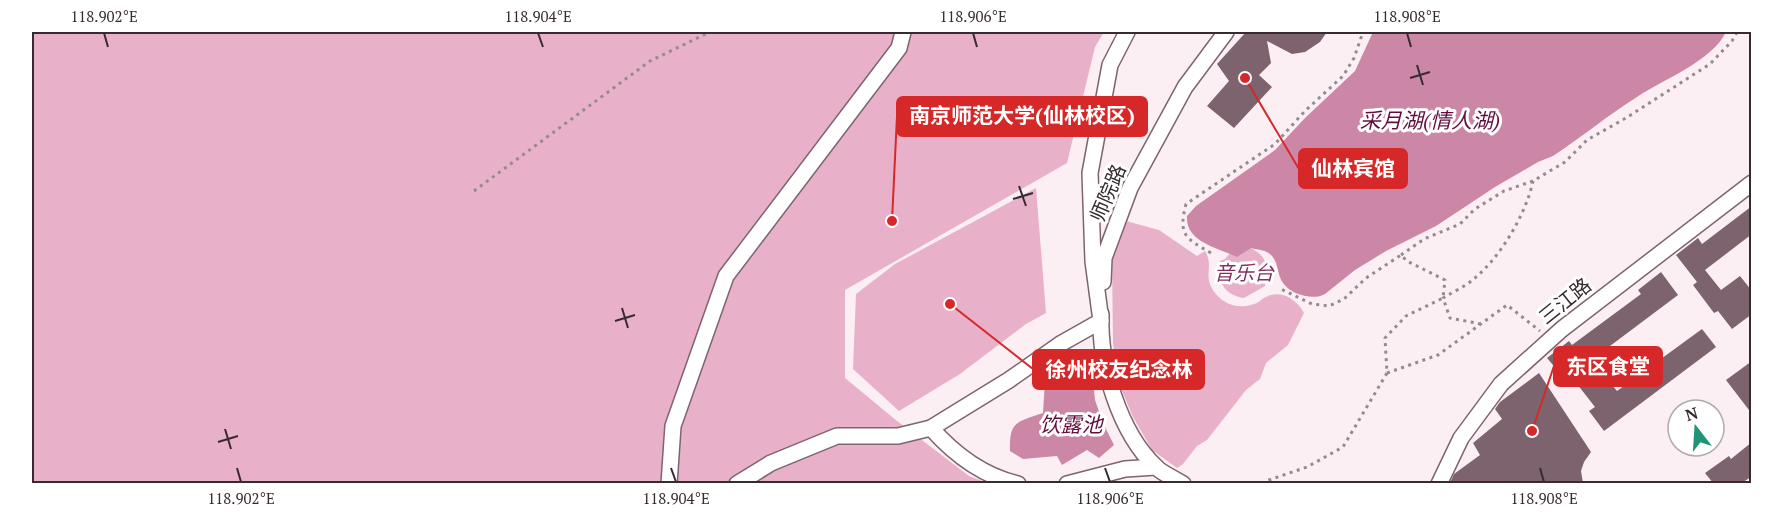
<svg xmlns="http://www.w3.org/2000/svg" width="1783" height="515" font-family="'PT Serif','Noto Sans SC',serif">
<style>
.green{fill:#e9b1c9}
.water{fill:#cc86a6}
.building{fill:#7c636e}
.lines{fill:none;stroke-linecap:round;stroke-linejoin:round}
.minor-casing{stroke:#7d646f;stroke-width:18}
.path{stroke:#958a8f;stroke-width:3;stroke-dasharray:3 4.5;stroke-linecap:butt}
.minor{stroke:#fff;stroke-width:15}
.ticks{fill:none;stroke:#362b30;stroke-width:2}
.labels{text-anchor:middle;stroke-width:6;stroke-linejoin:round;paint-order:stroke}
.street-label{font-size:20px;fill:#362b30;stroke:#fff}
.park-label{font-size:20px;font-style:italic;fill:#83305c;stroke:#fff}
.water-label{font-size:21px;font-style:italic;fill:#610d3f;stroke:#fff}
.leader{fill:none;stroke:#d62828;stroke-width:2}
.callout-dot{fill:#d62828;stroke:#fff;stroke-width:2}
.callout{fill:#d62828;stroke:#d62828;stroke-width:2}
.callout-label{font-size:21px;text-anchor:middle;font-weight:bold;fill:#fff}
.neatline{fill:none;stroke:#362b30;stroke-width:2}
.ticks-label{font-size:15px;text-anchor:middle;fill:#362b30}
</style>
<rect width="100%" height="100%" fill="#fbeff4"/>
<g class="green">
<polygon points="32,32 1104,32 1095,47 1067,163 845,290 845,378 897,421 969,476 990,484 32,483"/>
<polygon points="1036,188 1046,313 1026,324 960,374 899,411 853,369 856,294 895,264"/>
<path d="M1126 221 1159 230 1197 256 1205 251C1215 267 1201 276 1216 294 1226 306 1240 309 1254 304 1259 303 1261 299 1266 297 1282 289 1297 300 1304 313L1288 345 1266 363 1260 379 1246 390 1207 440 1197 446 1183 464 1177 468 1152 450 1133 417 1117 379 1113 343 1112 262Z"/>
<path d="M1251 248C1269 258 1268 267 1265 286L1244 298C1224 295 1216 280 1220 261L1225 259C1232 249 1240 249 1251 248Z"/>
</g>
<g class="water">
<path d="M1373 32H1726C1712 61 1664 79 1637 97 1608 115 1582 137 1553 156L1538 162 1495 187 1436 226 1386 251 1355 270 1325 294C1313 301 1290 294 1283 283 1277 275 1279 264 1272 256 1267 250 1259 250 1251 248L1237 257C1219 248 1185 242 1187 216L1196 206 1275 150 1305 118 1355 71Z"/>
<path d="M1091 359 1095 400 1103 423 1114 445 1099 458 1087 450 1062 465 1057 456 1023 459 1010 451C1009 421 1017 422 1043 413L1045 381 1069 373 1077 366Z"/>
</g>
<g class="building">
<polygon points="1246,32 1327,32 1320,42 1305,52 1292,54 1267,41 1271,63 1259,75 1272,87 1234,128 1207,106 1229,81 1217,64"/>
<polygon points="1752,206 1752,234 1705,270 1721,290 1740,276 1752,291 1752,314 1732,329 1718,311 1714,313 1693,285 1697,282 1676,255 1698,238 1702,244"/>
<polygon points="1661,272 1678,295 1586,364 1601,384 1607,379 1617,391 1702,329 1716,347 1604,431 1589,411 1595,407 1570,375 1565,379 1547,358 1569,341 1572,345 1641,294 1638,290"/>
<polygon points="1752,361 1752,414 1726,380"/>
<polygon points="1539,373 1591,452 1584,462 1581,471 1583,483 1450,483 1454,474 1480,455 1473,443 1502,419 1495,409 1500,402"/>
<polygon points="1752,442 1752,476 1742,483 1713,483 1705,473 1729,456 1731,459"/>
</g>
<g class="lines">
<defs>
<g id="minor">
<polyline points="1103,282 1104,258 1130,188 1185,87 1226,32"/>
<path d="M1101 314C1099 364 1119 432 1156 467 1163 474 1174 478 1183 484"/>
<path d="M931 428C954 454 983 476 1018 484"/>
<polyline points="669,484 673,426 726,276 899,48 903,32"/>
<polyline points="737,484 771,463 837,436 898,436 931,428 1009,380 1062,343 1101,321 1093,261 1090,173 1110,65 1127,32"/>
<polyline points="1067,484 1125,469 1156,467"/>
<polyline points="1439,484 1461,438 1501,384 1562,329 1752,183"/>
</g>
</defs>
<use href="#minor" class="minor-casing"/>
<g class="path">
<polyline points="474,191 650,61 710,32"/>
<path d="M1211 253C1185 238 1178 235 1186 204L1275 144 1305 111 1343 76 1354 58 1363 32"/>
<polyline points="1401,255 1424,239 1460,224 1475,209 1504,191 1533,181 1565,162 1587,140 1626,118 1710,64 1732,41 1737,32"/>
<path d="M1481 324 1450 318 1443 298C1453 292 1466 286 1475 278 1501 256 1526 214 1533 181"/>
<polyline points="1387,373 1438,355 1507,305 1540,331"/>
<polyline points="1262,484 1266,481 1307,467 1343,447 1387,373 1385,338 1406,316 1443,298 1445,280 1407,261 1401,255 1366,278 1344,299 1329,306 1312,304 1281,289"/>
</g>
<use href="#minor" class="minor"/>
</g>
<path class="ticks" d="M104 33 108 47M538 33 543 47M973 33 977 47M1407 33 1411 47M1417 65 1423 85M1410 78 1430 72M1019 186 1026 206M1013 199 1033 193M622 308 628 328M615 321 635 315M225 429 231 449M218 442 238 436M237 468 241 482M671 468 676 482M1105 468 1110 482M1540 468 1544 482"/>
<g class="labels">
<g class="street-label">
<text transform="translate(1108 193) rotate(-67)" y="7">师院路</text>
<text transform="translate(1565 301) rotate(-39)" y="7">三江路</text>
</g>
<g class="park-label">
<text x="1244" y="280">音乐台</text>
</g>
<g class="water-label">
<text x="1430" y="128">采月湖(情人湖)</text>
<text x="1071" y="432">饮露池</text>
</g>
</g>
<path class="leader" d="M892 221L897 116M1245 78L1299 169M1532 431L1554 366M950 304L1033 369"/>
<g class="callout-dot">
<circle cx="892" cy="221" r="6"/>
<circle cx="1245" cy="78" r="6"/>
<circle cx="1532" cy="431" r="6"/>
<circle cx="950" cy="304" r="6"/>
</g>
<g class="callout">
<rect x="897" y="97" width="250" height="39" rx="6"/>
<rect x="1299" y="149" width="108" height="39" rx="6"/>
<rect x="1554" y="347" width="108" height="39" rx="6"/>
<rect x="1033" y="350" width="171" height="39" rx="6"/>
</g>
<g class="callout-label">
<text x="1022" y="123">南京师范大学(仙林校区)</text>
<text x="1353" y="176">仙林宾馆</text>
<text x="1608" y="374">东区食堂</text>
<text x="1119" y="377">徐州校友纪念林</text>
</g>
<rect width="1783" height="515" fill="none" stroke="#ffffff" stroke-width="66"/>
<g transform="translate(1696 428) rotate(343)"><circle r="28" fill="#ffffff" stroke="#afaaac" stroke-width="1.5"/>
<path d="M0-4.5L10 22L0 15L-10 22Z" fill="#219376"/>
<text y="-9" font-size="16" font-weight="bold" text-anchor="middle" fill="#362b30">N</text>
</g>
<rect x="33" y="33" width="1717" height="449" class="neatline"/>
<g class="ticks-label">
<text x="104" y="22">118.902°E</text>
<text x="538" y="22">118.904°E</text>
<text x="973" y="22">118.906°E</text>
<text x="1407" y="22">118.908°E</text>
<text x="241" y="504">118.902°E</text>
<text x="676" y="504">118.904°E</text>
<text x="1110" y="504">118.906°E</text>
<text x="1544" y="504">118.908°E</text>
</g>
</svg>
